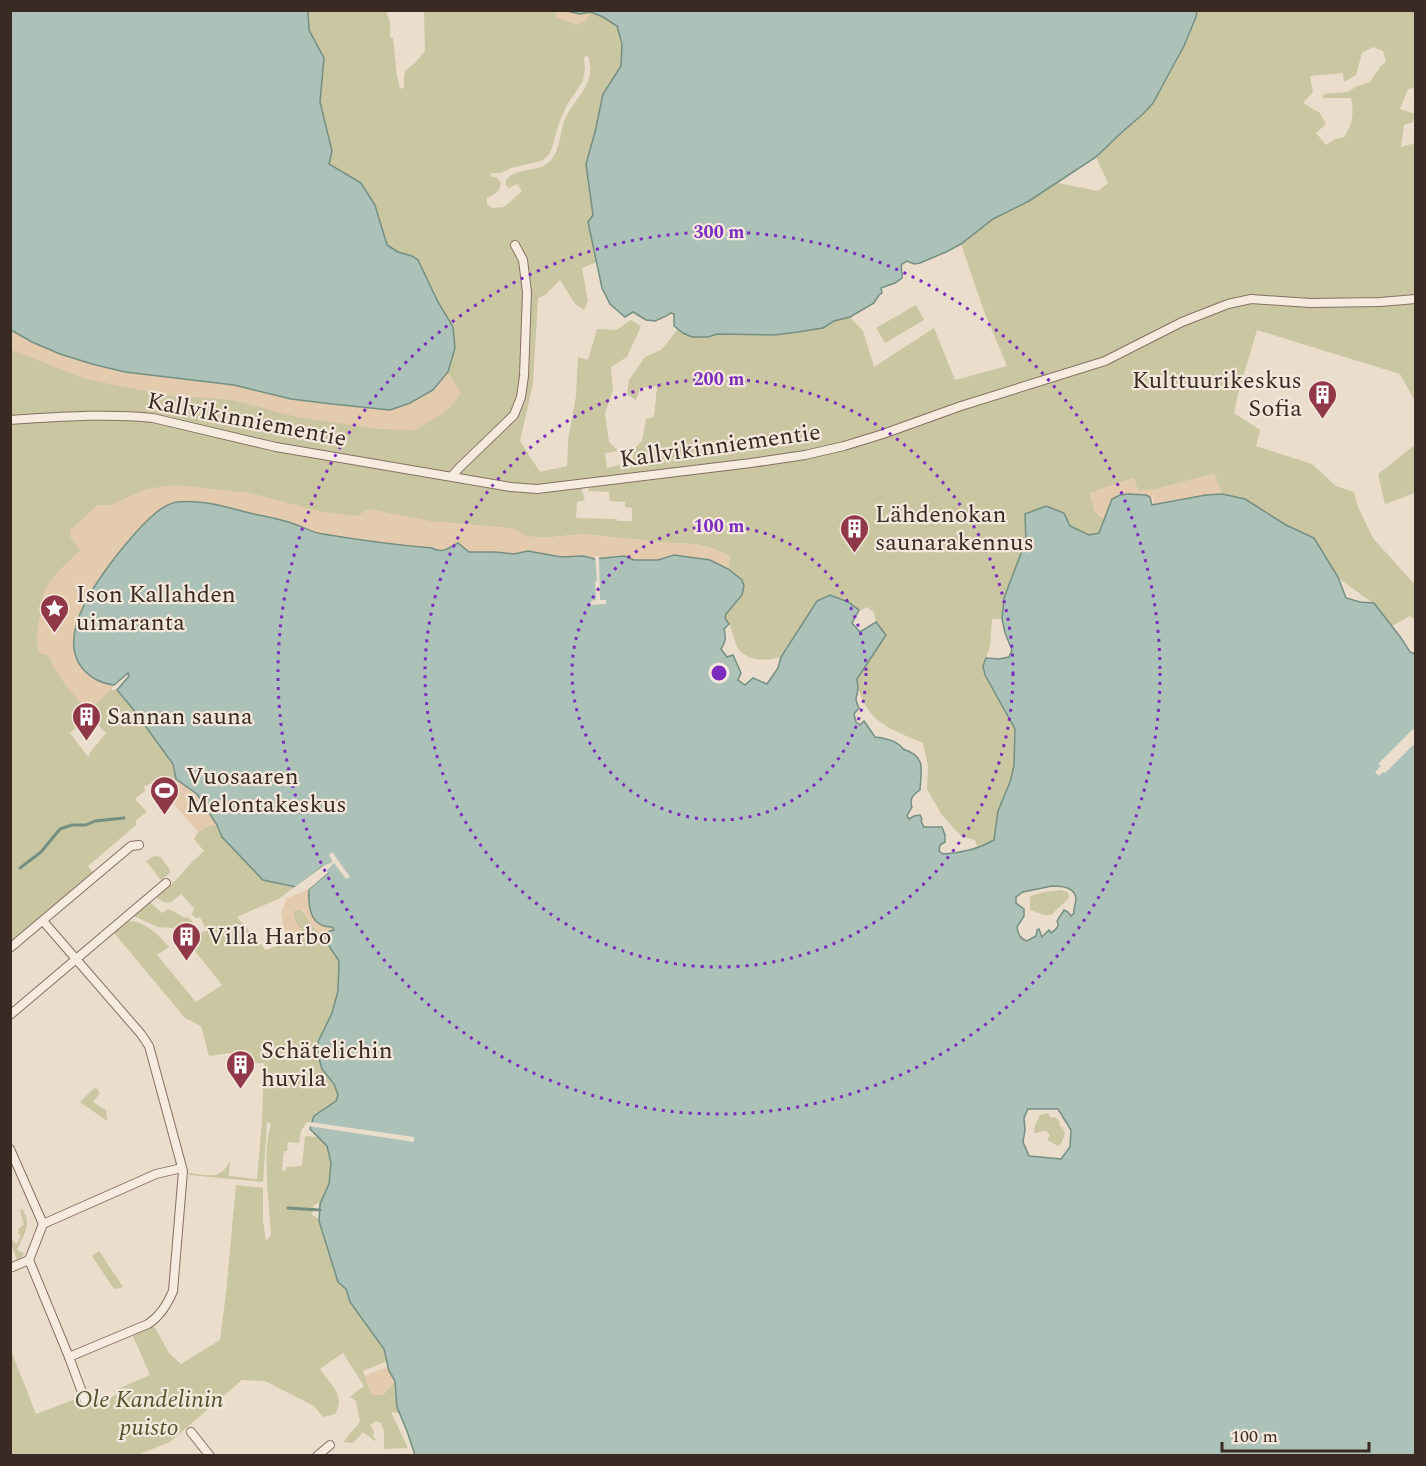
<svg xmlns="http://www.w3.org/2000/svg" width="1426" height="1466" font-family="Spectral,serif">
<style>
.green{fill:#c9c6a1;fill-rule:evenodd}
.sand{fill:#e4cbad}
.water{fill:#acc1b7;stroke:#738f83;stroke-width:1.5;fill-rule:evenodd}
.pier{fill:#ebddcc}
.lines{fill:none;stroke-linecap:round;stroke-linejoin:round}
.stream{stroke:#738f83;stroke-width:3}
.street-casing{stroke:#876f62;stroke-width:10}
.street{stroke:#f6ebdf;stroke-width:8}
.ring{fill:none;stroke:#7b2cbf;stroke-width:3;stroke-dasharray:3 6}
.labels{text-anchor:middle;stroke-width:4.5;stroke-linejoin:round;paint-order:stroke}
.poi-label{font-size:24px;fill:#392a23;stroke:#f3e8db;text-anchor:start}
.street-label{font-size:24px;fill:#392a23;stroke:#f3e8db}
.park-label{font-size:24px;font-style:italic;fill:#51542c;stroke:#f3e8db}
.centre{fill:#7b2cbf;stroke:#f3e8db;stroke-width:3}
.ring-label{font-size:18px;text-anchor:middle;font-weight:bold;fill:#7b2cbf;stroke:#f3e8db;stroke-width:4.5;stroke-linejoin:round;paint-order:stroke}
</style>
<rect width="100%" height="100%" fill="#ebddcc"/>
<g class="green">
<path d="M308 11H386L390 22V37L393 38 397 76 400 89 404 87V76L406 70 415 63 425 51 424 11H555L557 18 586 21 590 12 603 17 617 26C621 39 623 51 629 63L597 262 582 268 588 301 584 310 575 304 560 280 545 295 538 298 533 384 520 441 540 472 567 466 568 441 576 396 578 357 588 360 597 329 616 330 631 320 641 326 627 357 611 367 613 390 605 413 609 442 618 451 605 453 607 468 632 462 634 449 642 441 646 419 654 417 657 386 640 388 636 400 627 394 629 380 645 357 661 350 678 329 683 333 708 337 717 334 774 335 822 328 834 321 850 317 863 331 874 367 934 328 955 380 1007 366 984 311 961 244 993 219 1029 201 1058 183 1098 191 1108 183 1096 157C1104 150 1111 142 1119 134 1127 127 1136 121 1144 113 1159 98 1194 32 1197 11H1415V87L1408 89 1400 109 1415 114 1413 122 1404 125 1401 147 1415 143V401L1400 374 1257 330 1238 394 1234 413 1260 430 1256 446 1312 464 1336 486 1354 492 1358 507 1373 538 1415 585V620L1410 616 1392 626 1410 652 1415 654 1362 648 1337 577 1326 558 1235 497 1222 494 1214 474 1156 489 1138 491 1134 478 1090 493 1095 512 1104 519 1099 533 1089 535 1070 526 1011 623 1002 619H992L990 646 983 666 1015 729 1014 766 1010 782 998 811 994 840 978 848 975 840 961 836 942 815 927 789 928 766 923 743C887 728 865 721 856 679L886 635 876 622 874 612 867 607 859 611 852 623 787 648 781 657C767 661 750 662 739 650 734 643 734 634 730 626 729 623 727 621 725 618L726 613 742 595V581L728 569 730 556 711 548 695 544 670 543 581 534 544 538 177 502 101 577 95 584 103 683 114 685 111 690H117L133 709 173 764 176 779H161L143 787 146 790 135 799 147 812 136 820V825L88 866 93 873 11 943V330L32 342 125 372 234 385 448 372 455 348 387 245 375 205 328 164 324 121 320 102 324 58 309 30ZM1373 47 1383 51 1386 62 1380 67 1370 82 1357 86 1348 92 1324 94 1323 98H1351C1354 113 1353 124 1344 137L1335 139 1326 145 1316 133 1326 124 1320 113 1303 103 1313 92 1310 76 1343 73 1344 82 1356 75 1362 53ZM588 56C590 62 591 68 590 74 587 91 572 103 565 119 559 134 560 157 545 165 531 173 518 167 506 180V185L509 188 517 184 522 191 504 207 492 208 487 204V198C496 194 499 192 501 183L497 178 490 176 491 173H501L511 168 541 161 548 156 552 148 559 123 567 105 583 81 585 68 584 57ZM588 485 589 491 609 492 610 501 625 502V507L632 508V521H617V519L576 518 577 502 585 500 581 487ZM1338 578 1373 603 1360 602 1346 598ZM91 715 94 721 106 733 89 754 90 755 88 757 70 733Z"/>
<polygon points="916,305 924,320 885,343 876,328"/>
<polygon points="1415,445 1415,493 1385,504 1378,474"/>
<path d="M211 825H217L323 866 280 898 237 917 266 950 306 935C299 927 293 922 294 911L298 909 302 910 315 929 352 916V1129L307 1122 301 1131 299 1143 288 1142 287 1151H284L282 1170 286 1171V1167L302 1166 305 1136 318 1137 327 1146 331 1163 329 1184 321 1202 314 1205 312 1215 319 1219 350 1302 384 1349 387 1361 363 1371 372 1395H383L395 1381 399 1413 391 1412 408 1448 384 1449V1431L381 1423 376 1421 370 1425 374 1432 373 1436 376 1440 375 1441 363 1432 353 1443 343 1442 360 1422 356 1401 350 1397 364 1386 343 1353 320 1369C331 1385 346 1396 335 1414L323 1417 314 1406 265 1381 242 1380 170 1442 137 1455H11L10 1348 36 1414 78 1398 92 1405 119 1394 118 1389 150 1375 133 1336 154 1326 169 1353 181 1364 220 1340 226 1293 236 1185 263 1188V1221L266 1241 271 1235C269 1204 262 1153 271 1124L267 1122 263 1182 189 1175V1173C206 1175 222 1181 230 1160L229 1176 257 1179 262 1121 264 1063 231 1064 230 1053 209 1056 201 1026 185 1018 114 933 127 921C146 921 157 934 169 947L157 955 196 1002 222 985 187 941 174 928 157 927 134 916 150 902 162 913 169 909 185 918 188 917 193 922 190 926 195 934 207 931 200 917 196 918 192 915 194 908 181 894 170 903 163 902 156 897 176 880 193 861 204 851 194 839C198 831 202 828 211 825Z"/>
<polygon points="154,856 161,857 170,870 170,873 161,880 146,861"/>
<path d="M1061 890 1068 892 1069 898 1051 915H1044L1030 910V897C1039 891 1050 892 1061 890Z"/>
<polygon points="95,1087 100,1093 93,1102 106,1110 107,1121 80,1102"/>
<polygon points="1048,1113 1051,1118 1055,1117 1059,1121 1060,1127 1062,1127 1065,1133 1062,1142 1058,1146 1047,1140 1050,1135 1046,1131 1034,1133 1035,1125 1040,1115"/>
<path d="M22 1209C33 1223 23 1235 17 1250L24 1253 22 1258 17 1260 11 1243V1236L14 1242 17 1244 21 1235 18 1234 19 1228 24 1225 20 1210Z"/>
<polygon points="99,1251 123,1287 114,1289 92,1256"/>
</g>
<g class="sand">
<path d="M555 11C568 10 578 14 590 12L586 21 577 25 557 18Z"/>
<polygon points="11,330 32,342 92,364 125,372 234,385 291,399 332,404 410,403 433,390 448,372 461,393 450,408 416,430 378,429 297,417 232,400 167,395 119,386 86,379 11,350"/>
<polygon points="1214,474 1222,494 1206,495 1154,505 1153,497 1128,494 1112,499 1104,519 1095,512 1089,493 1134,478 1138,491 1156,489"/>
<path d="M174 485 250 493 319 511 356 516 369 509 431 521 502 527 516 529 522 534 528 536 544 538 581 534 670 543 695 544 711 548 730 556 728 569 710 560 674 555 658 560H634L624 556 595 559 583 556 561 557 528 551 514 554 495 552H469L458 543C449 548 442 554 432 548L379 543 313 532 155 514C124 544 58 614 78 661 85 676 99 683 114 685L89 712C74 695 57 678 49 656L39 653C35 640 37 630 40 616 41 610 41 604 43 598 47 578 67 563 81 550L71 539 70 530 98 505H111L146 489Z"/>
<polygon points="161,779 176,779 197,793 217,825 204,827 198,832 163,791 167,786"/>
<path d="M309 889C308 907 310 927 332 927L334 930 327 932 325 936 315 929 303 910 298 909 294 911C293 922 299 927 306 935L286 943 281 912 287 898Z"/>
<polygon points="389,1366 389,1371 395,1381 383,1395 372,1395 364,1376"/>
</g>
<g class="water">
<polygon points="308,11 309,30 324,58 320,102 332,151 329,164 361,183 375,205 387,245 398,252 412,256 418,260 438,302 453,327 455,348 448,372 433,390 410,403 390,410 332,404 291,399 234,385 125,372 92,364 60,354 32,342 11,330 11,11"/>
<path d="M567 11H1197L1196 17 1184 46 1153 103 1144 113 1120 134 1096 157 1029 201 993 219 961 244 946 252 920 263 914 264 907 261 902 264C900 269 903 273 902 278L895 283 881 288 882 293 879 295 874 303 850 317 834 321 823 328 798 332 774 335 717 334 708 337H692L683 333 674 326V314L671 313C666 317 661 318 655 321L646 320 633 312 625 317 610 304 602 288 588 222 593 215 586 164 595 132 603 94 621 66 622 44 617 26 603 17 591 12 580 14Z"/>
<path d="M1128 494 1146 495 1150 497 1152 505 1206 495 1222 494 1245 499 1286 525 1314 538 1338 577 1346 598 1360 602 1374 603 1401 638 1410 652 1415 654V1455H415L407 1431 397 1407 395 1381 389 1371 384 1349 350 1302 346 1289 338 1282 319 1221 320 1204 329 1184 331 1163 327 1146 310 1129 314 1116 336 1101 338 1095 334 1084 322 1069 318 1055V1042L332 1013 338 991 339 961 329 946 325 936 327 932 334 930 332 927C310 927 308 907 309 889L328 873 323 866 296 887 263 880 222 837 217 825 197 794 176 779 173 764 133 709 117 690 129 676 128 673 114 685C101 683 92 679 83 669 53 634 103 572 125 545 137 531 159 504 177 502 203 499 229 508 254 514 267 517 281 519 294 524 304 527 313 533 323 534 359 540 395 545 432 548 442 554 449 548 458 543L469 552H495L514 554 528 551 561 557 583 556 595 559 624 556 634 560H658L674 555 710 560 728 569 742 580 744 586 742 595 726 614 725 618 729 624 724 629C726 637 726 642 721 649L727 657 733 655 741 673 738 680 745 685 753 678 767 684 778 668 781 657 817 601 830 595 848 602 859 610 852 623 860 632 876 622 886 635 857 679C857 682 858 685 858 688 858 697 853 696 859 708L854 714 856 722 860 725 864 721 875 737C884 738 898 741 903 749 927 757 921 769 920 790 913 795 909 799 912 807L907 816 909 819 914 816 920 815 922 819 921 821 924 827H942L945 835V842L940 845 939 851 943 854C960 853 979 849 994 840L998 811 1010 782 1014 766 1015 729 985 675 983 666 986 658 999 659 1009 657 1012 650 1005 633 1002 619 1004 598 1020 556 1026 543 1025 514 1046 506 1064 513 1070 526 1089 535 1099 533 1112 499 1120 495ZM1052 886C1062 886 1075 887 1076 899 1076 904 1073 908 1074 913L1071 916 1068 912 1064 910 1057 921C1060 927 1056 929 1051 933L1049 930 1042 937 1039 929 1037 930 1036 936 1027 941C1020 939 1018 934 1017 927L1024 916V909L1016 903V897L1023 892ZM1028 1109H1058L1071 1130 1070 1147 1061 1159 1029 1156 1023 1142 1025 1130 1024 1118Z"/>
</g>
<g class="pier">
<polygon points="595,556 599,556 600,600 606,600 606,604 591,605 591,601 596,600 595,582 597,581"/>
<polygon points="1415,727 1415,743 1385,773 1383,772 1379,776 1375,772 1381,766 1378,764"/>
<polygon points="332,852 350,877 346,879 334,863 327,870 328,873 309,889 306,890 307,887 324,872 323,870 297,889 292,889 323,866 333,862 329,855"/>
<polygon points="309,1122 414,1137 414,1142 308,1126"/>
</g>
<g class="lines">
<g class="stream">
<polyline points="20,868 41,852 60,829 72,825 86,825 95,821 124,818"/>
<polyline points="288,1208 320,1210"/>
</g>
<defs>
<g id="street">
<path d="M10 420C58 417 106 413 153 418L276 447 511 487 537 489 751 463 805 455 844 446 883 434 961 406 1105 361 1182 322 1228 304 1251 299 1310 303 1380 302 1416 299"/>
<polyline points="452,476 459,468 514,415 521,397 524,376 527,292 523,260 515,245"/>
<path d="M43 921 141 1034 149 1046 183 1171 173 1291C168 1303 159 1317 148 1324L69 1357"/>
<polyline points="10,948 131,846 139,845"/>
<polyline points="10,1015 166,883"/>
<polyline points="10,1149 43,1224 29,1260 69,1357 86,1403"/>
<polyline points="43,1224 156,1174 182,1168"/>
<polyline points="10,1268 29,1260"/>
<polyline points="191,1432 210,1456"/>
<polyline points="317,1456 330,1445"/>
</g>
</defs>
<use href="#street" class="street-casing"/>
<use href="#street" class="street"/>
</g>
<g class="ring">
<circle cx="719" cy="673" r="147"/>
<circle cx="719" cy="673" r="294"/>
<circle cx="719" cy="673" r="441"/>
</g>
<defs>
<symbol id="building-pin" viewBox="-11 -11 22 30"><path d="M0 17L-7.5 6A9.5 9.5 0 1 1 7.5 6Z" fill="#903748" stroke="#f3e8db"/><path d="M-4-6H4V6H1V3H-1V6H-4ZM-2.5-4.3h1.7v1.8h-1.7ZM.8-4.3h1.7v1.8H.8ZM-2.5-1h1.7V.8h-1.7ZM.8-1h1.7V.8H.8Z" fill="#fff"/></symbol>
<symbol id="sight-pin" viewBox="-11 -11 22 30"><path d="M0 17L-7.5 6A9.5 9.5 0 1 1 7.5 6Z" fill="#903748" stroke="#f3e8db"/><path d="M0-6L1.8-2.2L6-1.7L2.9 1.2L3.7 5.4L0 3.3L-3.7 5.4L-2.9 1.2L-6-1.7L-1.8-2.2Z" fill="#fff"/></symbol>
<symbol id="stadium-pin" viewBox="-11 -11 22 30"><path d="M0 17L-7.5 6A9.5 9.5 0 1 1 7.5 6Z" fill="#903748" stroke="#f3e8db"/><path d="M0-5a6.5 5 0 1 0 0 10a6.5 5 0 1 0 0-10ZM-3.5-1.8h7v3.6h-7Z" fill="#fff"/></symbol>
</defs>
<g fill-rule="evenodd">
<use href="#building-pin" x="1306" y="378" width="33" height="45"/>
<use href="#building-pin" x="838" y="512" width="33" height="45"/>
<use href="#sight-pin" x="38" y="592" width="33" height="45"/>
<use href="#building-pin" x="70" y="700" width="33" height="45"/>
<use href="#stadium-pin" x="148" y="774" width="33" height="45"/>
<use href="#building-pin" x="170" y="920" width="33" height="45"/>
<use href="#building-pin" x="224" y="1048" width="33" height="45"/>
</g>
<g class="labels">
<g class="poi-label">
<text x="1302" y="388" text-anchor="end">Kulttuurikeskus<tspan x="1302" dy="28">Sofia</tspan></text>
<text x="875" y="522">Lähdenokan<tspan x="875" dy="28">saunarakennus</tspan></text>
<text x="76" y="602">Ison Kallahden<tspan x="76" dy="28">uimaranta</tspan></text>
<text x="107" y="724">Sannan sauna</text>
<text x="186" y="784">Vuosaaren<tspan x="186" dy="28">Melontakeskus</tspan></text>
<text x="207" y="944">Villa Harbo</text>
<text x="261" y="1058">Schätelichin<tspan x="261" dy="28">huvila</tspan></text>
</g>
<g class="street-label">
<text transform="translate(247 419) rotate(11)" y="8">Kallvikinniementie</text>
<text transform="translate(720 445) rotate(-8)" y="8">Kallvikinniementie</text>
</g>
<g class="park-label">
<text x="149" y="1407">Ole Kandelinin<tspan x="149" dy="28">puisto</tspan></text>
</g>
</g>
<circle cx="719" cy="673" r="9" class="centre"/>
<g class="ring-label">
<text x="719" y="238">300 m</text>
<text x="719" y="385">200 m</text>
<text x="719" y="532">100 m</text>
</g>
<rect width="1426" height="1466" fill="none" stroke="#392a23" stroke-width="24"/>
<path d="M1222 1442v9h147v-9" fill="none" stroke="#392a23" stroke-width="3"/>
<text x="1231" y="1442" font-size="18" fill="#392a23" stroke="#f3e8db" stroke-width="4.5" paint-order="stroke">100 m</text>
</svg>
